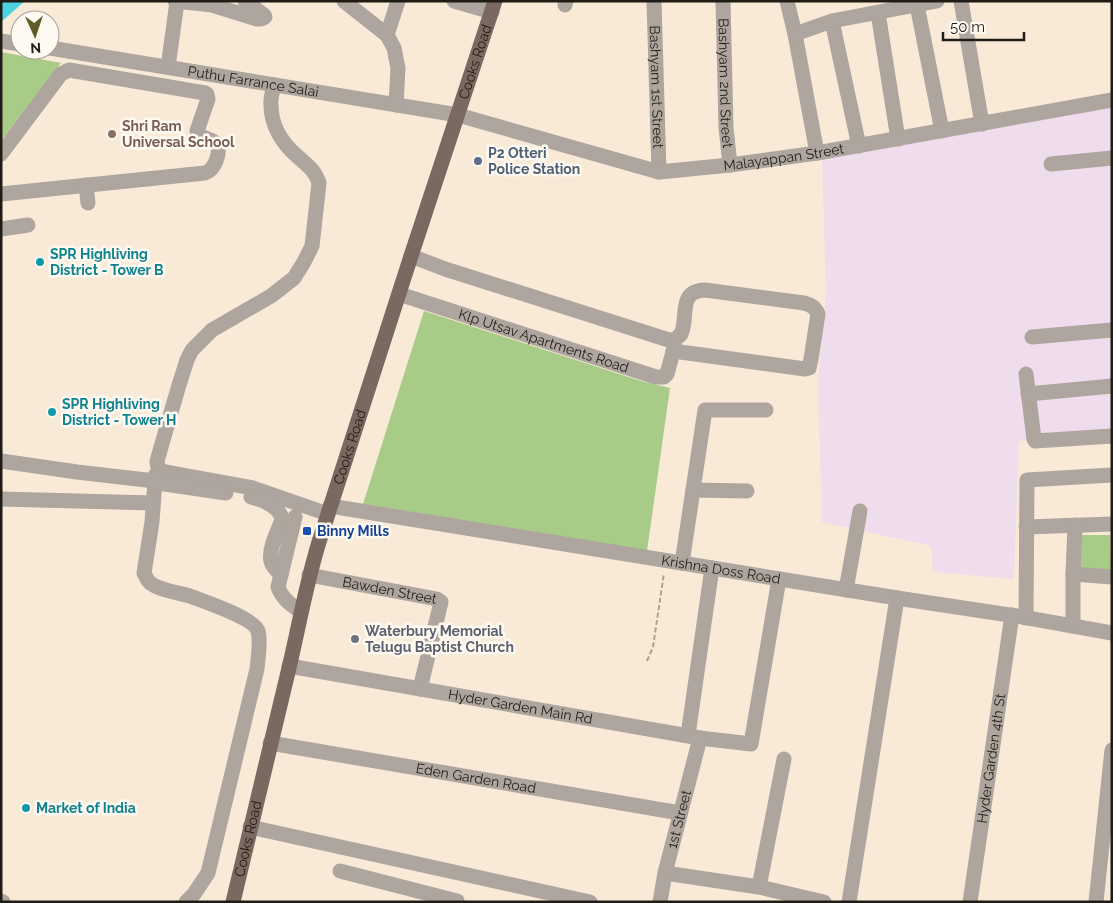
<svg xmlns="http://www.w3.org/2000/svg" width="1113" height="903" font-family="Raleway,sans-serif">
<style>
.industrial{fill:#efdcec}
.green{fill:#a8cb88}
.water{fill:#4dd2e0}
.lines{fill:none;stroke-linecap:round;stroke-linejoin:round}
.path{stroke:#aba192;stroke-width:2;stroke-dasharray:5 2.5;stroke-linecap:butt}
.minor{stroke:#aea59f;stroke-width:15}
.major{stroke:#7a6960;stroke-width:15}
.education-dot{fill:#8d6e63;stroke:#fef9f1;stroke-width:2}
.service-dot{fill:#5c6f8a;stroke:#fef9f1;stroke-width:2}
.culture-dot{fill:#0f9aa8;stroke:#fef9f1;stroke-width:2}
.transit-dot{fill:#1a4fb4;stroke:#fef9f1;stroke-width:2}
.worship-dot{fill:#6b7280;stroke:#fef9f1;stroke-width:2}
.labels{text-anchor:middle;stroke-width:5;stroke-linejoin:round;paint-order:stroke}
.street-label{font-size:14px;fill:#201c15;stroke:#fef9f1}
.education-label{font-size:14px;font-weight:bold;fill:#785e54;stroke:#fef9f1;text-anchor:start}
.service-label{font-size:14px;font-weight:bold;fill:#4e5e75;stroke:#fef9f1;text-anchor:start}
.culture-label{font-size:14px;font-weight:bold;fill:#0d838f;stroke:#fef9f1;text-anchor:start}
.transit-label{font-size:14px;font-weight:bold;fill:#164399;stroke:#fef9f1;text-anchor:start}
.worship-label{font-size:14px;font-weight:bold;fill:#5b616d;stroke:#fef9f1;text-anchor:start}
</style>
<rect width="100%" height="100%" fill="#f8ead7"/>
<polygon class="industrial" points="1112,107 1112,432 1019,441 1014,579 933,572 931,546 822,522 818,381 826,294 822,156"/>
<g class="green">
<polygon points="1,52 61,63 1,141"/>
<polygon points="424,311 641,381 670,388 647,551 363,504"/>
<polygon points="1078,535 1110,535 1111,573 1079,573"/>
</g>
<polygon class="water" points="1,1 25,1 1,22"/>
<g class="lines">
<polyline class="path" points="647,661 653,647 664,573"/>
<g class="minor">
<polyline points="175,1 212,5 257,19 261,19 265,17 264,15 245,1"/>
<polyline points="344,1 387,35"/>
<polyline points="454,1 492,12"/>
<path id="s1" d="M654 1 659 172"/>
<path id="s2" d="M723 1 726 128 730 165"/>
<polyline points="787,1 795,34 817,153"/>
<polyline points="961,1 982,124"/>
<polyline points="565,5 566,1"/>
<polyline points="917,5 942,131"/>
<polyline points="878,13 898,139"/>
<polyline points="832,21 859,146"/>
<polyline points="795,34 832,21 937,1"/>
<polyline points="1,41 20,44"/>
<path id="s3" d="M50 48 458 115 659 172 730 165 817 153 1112 100"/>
<polyline points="168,67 177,2"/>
<path d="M274 85C273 91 270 98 271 105 271 125 282 143 297 156 307 165 315 170 319 183L312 246 304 262 294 278 271 296 212 330 192 350 187 360 179 385 157 461C157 467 159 469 165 472L253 488 328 514"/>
<polyline points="396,105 398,68 394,48 387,35 398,1"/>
<path d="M1 154 61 74 69 70 205 93 207 94 208 99 197 131C202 144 226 134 216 161 213 167 212 170 205 173L1 194"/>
<polyline points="1051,164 1112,158"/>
<polyline points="86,185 88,203"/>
<polyline points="1,229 28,225"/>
<path id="s4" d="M399 294 656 377H664L667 374 674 348V344L672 341 445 269 411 256"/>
<polyline points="1032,337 1112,330"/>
<path d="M672 341C675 339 679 337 681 334 689 317 677 291 705 290L804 303C811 305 815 307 818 314L811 359 809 368 805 369 673 351"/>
<polyline points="1026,374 1034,439 1035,441 1112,436"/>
<polyline points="1028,394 1112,386"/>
<path d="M1 461 77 472 155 481 152 522 144 573C146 577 147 580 150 583 161 591 177 592 190 596 203 601 254 618 258 631 261 641 258 658 257 669L208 873 194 894 186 902"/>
<polyline points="157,473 155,476 155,481 158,483 226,493"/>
<polyline points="693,490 747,491"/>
<path d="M251 497C263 500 281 507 282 520 278 530 268 550 271 561 272 567 277 570 281 575"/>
<polyline points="1,499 153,503"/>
<path id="s5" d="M330 506 897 598 1016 616 1112 633"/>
<path d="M295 517 278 587C282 599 292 605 301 612"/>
<polyline points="1026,527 1112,524"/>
<polyline points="682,563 705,410 766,410"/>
<polyline points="1073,574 1112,577"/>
<path id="s6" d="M309 575 437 599 441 602 420 689"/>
<polyline points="846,590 860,511"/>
<polyline points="1026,618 1027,480 1112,475"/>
<polyline points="1073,626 1073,574 1075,525"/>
<path id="s7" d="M289 666 700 738 751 744 779 579"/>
<polyline points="688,735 712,568"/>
<path id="s8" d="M270 743 680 813"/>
<polyline points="250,827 590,902"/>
<polyline points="340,871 457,901 457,902"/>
<polyline points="665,873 759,887 824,902"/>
<polyline points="759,887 784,759"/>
<polyline points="1,901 3,902"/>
<path id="s9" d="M660 902 665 873 700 738"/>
<polyline points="849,902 897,598"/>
<path id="s10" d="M970 902 1012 615"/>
<polyline points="1096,902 1112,750"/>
</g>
<path class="major" id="s11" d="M233 902C251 824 270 746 289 668 299 626 306 584 319 542L411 256 495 1"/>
</g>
<circle class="education-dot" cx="112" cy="134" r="5"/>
<circle class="service-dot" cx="478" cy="161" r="5"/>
<g class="culture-dot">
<circle cx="40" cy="262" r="5"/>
<circle cx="52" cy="412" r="5"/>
<circle cx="26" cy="808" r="5"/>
</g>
<rect class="transit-dot" x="302" y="526" width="10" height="10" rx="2.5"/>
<circle class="worship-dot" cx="355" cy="639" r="5"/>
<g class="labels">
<g class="street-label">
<text dy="5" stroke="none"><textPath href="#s11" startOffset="875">Cooks Road</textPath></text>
<text dy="5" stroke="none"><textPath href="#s3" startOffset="206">Puthu Farrance Salai</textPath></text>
<text dy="5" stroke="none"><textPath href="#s2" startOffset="82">Bashyam 2nd Street</textPath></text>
<text dy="5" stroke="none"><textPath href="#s1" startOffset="86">Bashyam 1st Street</textPath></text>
<text dy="5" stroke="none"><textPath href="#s3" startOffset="748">Malayappan Street</textPath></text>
<text dy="5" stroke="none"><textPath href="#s4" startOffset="152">Klp Utsav Apartments Road</textPath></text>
<text dy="5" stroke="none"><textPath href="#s11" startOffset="470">Cooks Road</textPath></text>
<text dy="5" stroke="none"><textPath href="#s5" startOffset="396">Krishna Doss Road</textPath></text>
<text dy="5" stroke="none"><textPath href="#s6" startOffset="82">Bawden Street</textPath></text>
<text dy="5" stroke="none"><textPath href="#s7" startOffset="235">Hyder Garden Main Rd</textPath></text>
<text dy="5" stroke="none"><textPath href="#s10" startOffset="145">Hyder Garden 4th St</textPath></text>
<text dy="5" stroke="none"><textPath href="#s8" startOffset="209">Eden Garden Road</textPath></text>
<text dy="5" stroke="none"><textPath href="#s9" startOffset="85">1st Street</textPath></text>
<text dy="5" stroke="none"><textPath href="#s11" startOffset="65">Cooks Road</textPath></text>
</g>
<g class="education-label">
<text x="122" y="131">Shri Ram<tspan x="122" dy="16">Universal School</tspan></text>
</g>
<g class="service-label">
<text x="488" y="158">P2 Otteri<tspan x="488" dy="16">Police Station</tspan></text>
</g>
<g class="culture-label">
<text x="50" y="259">SPR Highliving<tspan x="50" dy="16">District - Tower B</tspan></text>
<text x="62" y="409">SPR Highliving<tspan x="62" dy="16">District - Tower H</tspan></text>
<text x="36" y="813">Market of India</text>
</g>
<g class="transit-label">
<text x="317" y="536">Binny Mills</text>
</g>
<g class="worship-label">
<text x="365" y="636">Waterbury Memorial<tspan x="365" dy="16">Telugu Baptist Church</tspan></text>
</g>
</g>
<rect width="1113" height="903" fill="none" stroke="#201c15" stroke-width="5"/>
<g transform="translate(35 35) rotate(177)"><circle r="24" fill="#fef9f1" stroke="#a5a199"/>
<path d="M0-4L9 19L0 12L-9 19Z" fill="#615a27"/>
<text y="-8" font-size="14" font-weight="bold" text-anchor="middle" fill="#201c15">N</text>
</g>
<path d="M943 32v8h81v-8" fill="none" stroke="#201c15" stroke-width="2.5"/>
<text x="950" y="32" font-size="15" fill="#201c15" stroke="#fef9f1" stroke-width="4" paint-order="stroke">50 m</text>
</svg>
